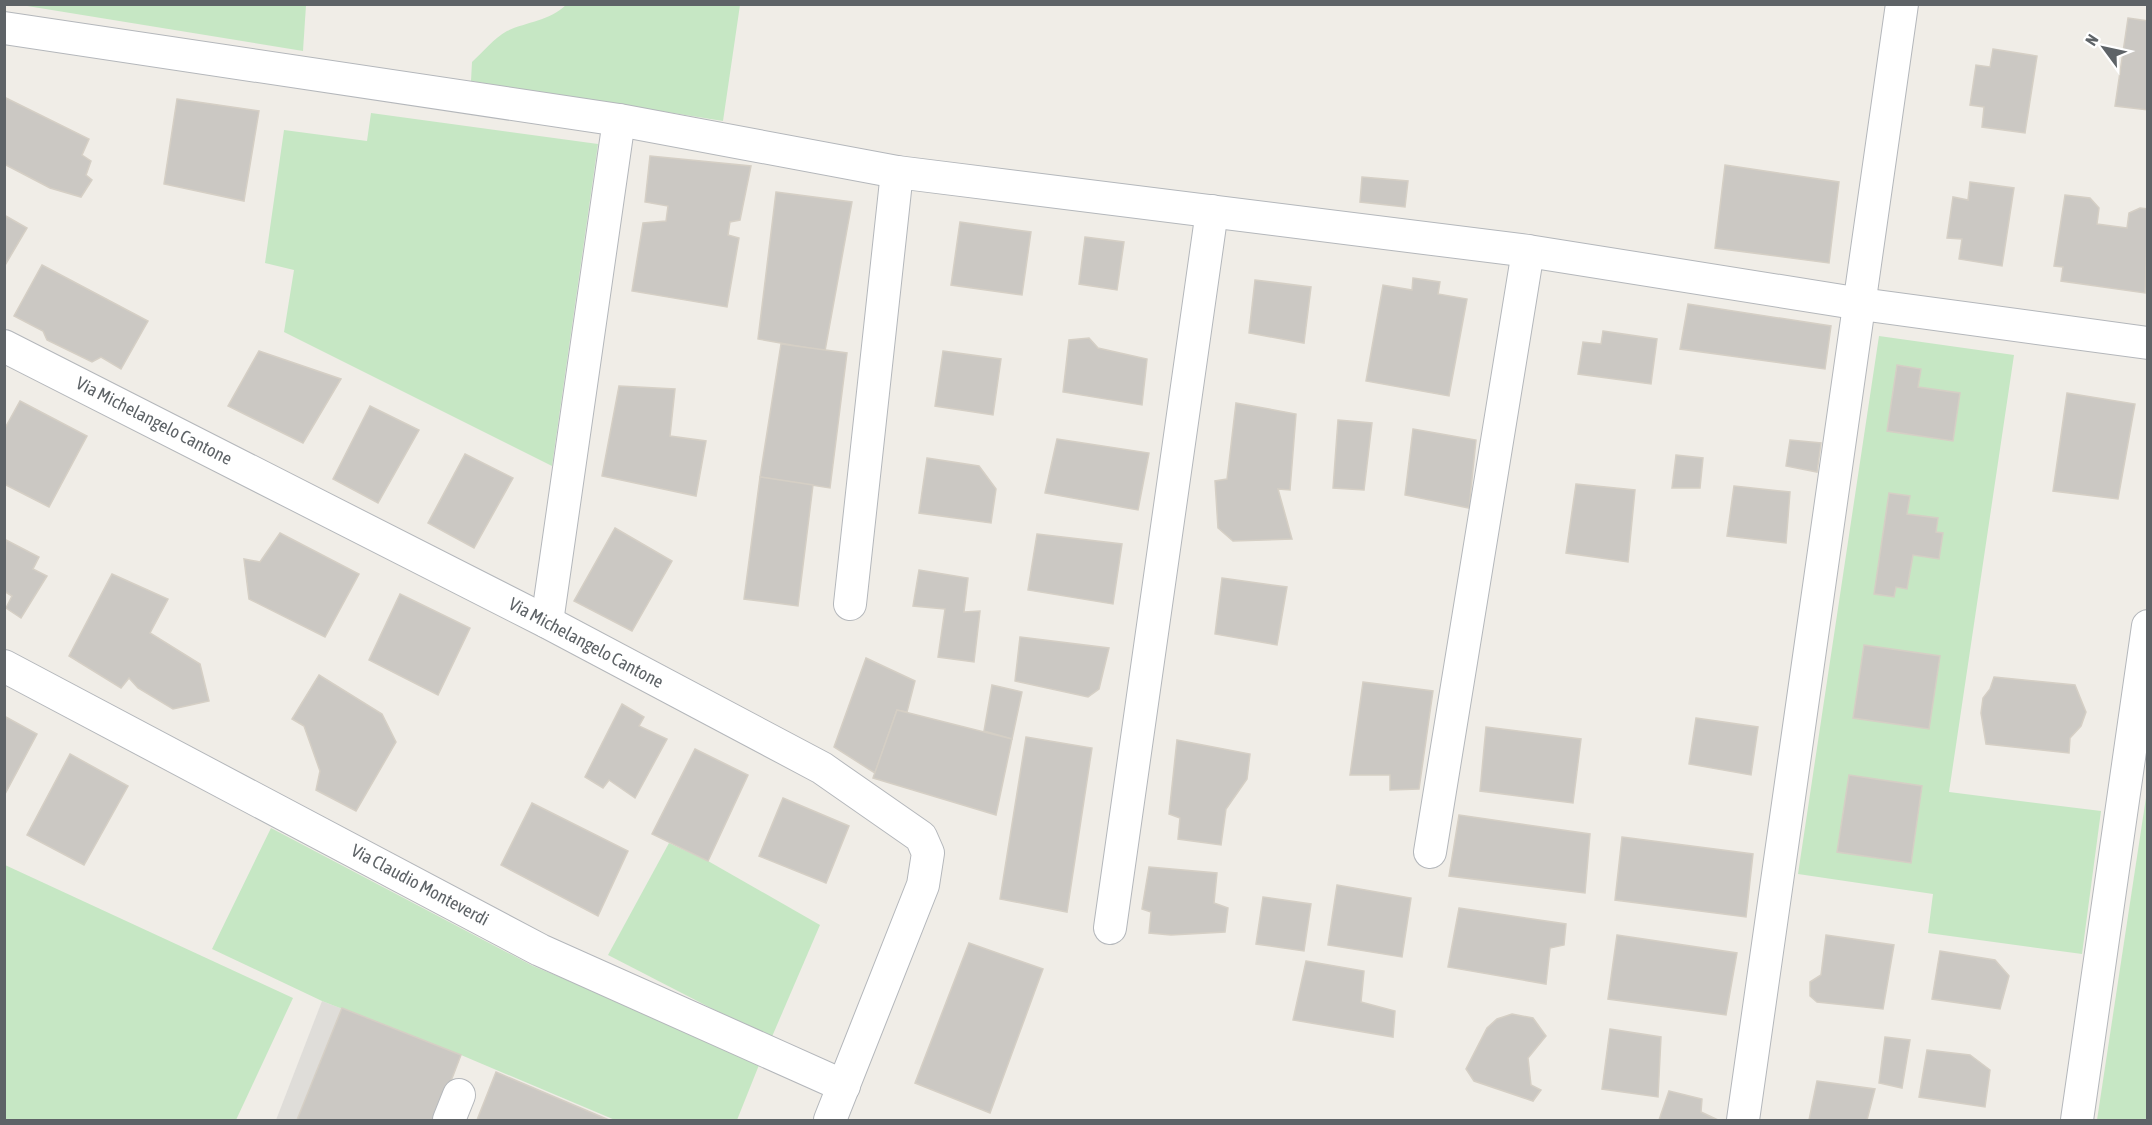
<svg xmlns="http://www.w3.org/2000/svg" width="2152" height="1125" font-family="'Asap Condensed',sans-serif">
<style>
.industrial{fill:#dfddd9}
.green{fill:#c6e7c4}
.building{fill:#cbc8c3;stroke:#d5cfc5;stroke-width:1.5}
.lines{fill:none;stroke-linecap:round;stroke-linejoin:round}
.street-casing{stroke:#b4b7bb;stroke-width:34}
.street{stroke:#fff;stroke-width:32}
.labels{text-anchor:middle;stroke-width:5;stroke-linejoin:round;paint-order:stroke}
.street-label{font-size:18px;fill:#5e6367;stroke:#fff}
</style>
<rect width="100%" height="100%" fill="#f0ede7"/>
<polygon class="industrial" points="322,1001 461,1055 436,1120 276,1120"/>
<g class="green">
<polygon points="21,5 306,5 303,51"/>
<path d="M566 5H740L723 121 471 81 472 62C483 52 494 38 507 31 526 22 549 21 566 5Z"/>
<polygon points="371,113 598,144 552,466 284,332 294,270 265,263 284,130 367,141"/>
<polygon points="1879,336 2014,355 1949,792 2101,811 2082,954 1928,933 1933,894 1798,874"/>
<polygon points="2147,791 2147,1120 2097,1120"/>
<polygon points="271,828 533,966 761,1060 737,1120 615,1120 461,1055 322,1001 212,949"/>
<polygon points="669,843 708,861 820,925 771,1039 608,955"/>
<polygon points="5,865 293,998 236,1120 5,1120"/>
</g>
<g class="building">
<polygon points="2128,18 2148,21 2148,110 2115,106"/>
<polygon points="1993,49 2037,56 2025,133 1982,127 1984,107 1970,105 1976,65 1990,67"/>
<polygon points="4,97 89,139 82,155 91,161 86,175 92,180 81,197 50,188 4,164"/>
<polygon points="177,99 259,111 244,201 164,184"/>
<polygon points="650,156 751,166 740,220 730,222 728,235 739,238 727,307 632,291 643,223 666,221 668,206 645,202"/>
<polygon points="1725,165 1839,182 1829,263 1715,248"/>
<polygon points="1362,177 1408,181 1405,207 1360,202"/>
<polygon points="1970,182 2014,188 2002,266 1959,259 1962,239 1947,238 1953,197 1968,200"/>
<polygon points="776,192 852,202 825,351 758,339"/>
<polygon points="2065,195 2090,198 2099,208 2097,224 2127,228 2129,213 2140,208 2148,209 2145,293 2061,281 2063,267 2054,266"/>
<polygon points="4,215 27,228 4,267"/>
<polygon points="960,222 1031,232 1022,295 951,285"/>
<polygon points="1085,237 1124,242 1117,290 1079,284"/>
<polygon points="42,265 148,321 121,369 101,357 92,362 47,340 43,331 14,316"/>
<polygon points="1413,278 1440,282 1438,294 1467,299 1449,396 1366,381 1383,285 1412,290"/>
<polygon points="1255,280 1311,287 1304,343 1249,333"/>
<polygon points="1688,304 1831,326 1825,369 1680,349"/>
<polygon points="1603,331 1657,339 1651,384 1578,374 1583,342 1601,344"/>
<polygon points="1089,338 1098,348 1147,359 1142,405 1063,392 1069,340"/>
<polygon points="781,344 847,353 830,488 760,477"/>
<polygon points="259,351 341,379 303,443 228,406"/>
<polygon points="943,351 1001,359 993,415 935,406"/>
<polygon points="1897,365 1921,369 1918,387 1960,393 1953,441 1887,431"/>
<polygon points="619,386 675,389 670,436 706,441 696,496 602,476"/>
<polygon points="2067,393 2135,404 2118,499 2053,491"/>
<polygon points="20,401 87,436 49,507 4,484 4,430"/>
<polygon points="1236,403 1296,414 1290,490 1278,489 1292,539 1233,541 1218,528 1215,481 1227,479"/>
<polygon points="370,406 419,430 378,503 333,479"/>
<polygon points="1338,420 1372,423 1364,490 1333,488"/>
<polygon points="1413,429 1476,440 1469,508 1405,495"/>
<polygon points="1057,439 1149,453 1138,510 1045,493"/>
<polygon points="1790,440 1821,443 1817,472 1786,466"/>
<polygon points="465,454 513,478 474,548 428,523"/>
<polygon points="1676,455 1703,458 1700,488 1672,488"/>
<polygon points="927,458 979,466 996,489 991,523 919,513"/>
<polygon points="760,477 813,485 798,606 744,599"/>
<polygon points="1576,484 1635,490 1628,562 1566,553"/>
<polygon points="1734,486 1790,492 1786,543 1727,536"/>
<polygon points="1889,493 1910,496 1907,514 1938,518 1936,532 1943,533 1939,559 1913,555 1907,589 1896,587 1894,597 1874,594"/>
<polygon points="615,528 672,561 632,631 574,601"/>
<polygon points="280,533 359,574 325,637 249,599 244,559 260,562"/>
<polygon points="1037,534 1122,544 1113,604 1028,590"/>
<polygon points="6,540 39,557 33,569 47,576 21,618 6,608 12,596 4,591"/>
<polygon points="919,570 968,578 964,612 980,611 974,662 938,657 945,609 913,606"/>
<polygon points="112,574 168,599 150,633 200,664 209,701 173,709 138,688 129,678 121,688 69,656"/>
<polygon points="1222,578 1287,587 1277,645 1215,634"/>
<polygon points="400,594 470,628 438,695 369,660"/>
<polygon points="1020,637 1109,648 1099,689 1088,697 1015,681"/>
<polygon points="1864,645 1940,656 1929,729 1853,718"/>
<polygon points="866,658 915,681 907,712 897,710 875,773 834,747"/>
<polygon points="319,675 382,714 396,742 356,811 316,790 320,771 304,726 292,719"/>
<polygon points="1994,677 2075,685 2086,712 2081,726 2070,738 2069,753 1986,744 1981,713 1983,698 1990,689"/>
<polygon points="1363,682 1433,691 1419,789 1390,790 1390,775 1350,775"/>
<polygon points="992,685 1022,692 1012,739 984,731"/>
<polygon points="622,704 644,717 639,726 667,739 635,798 609,780 603,788 585,777"/>
<polygon points="897,710 1012,739 996,815 873,778"/>
<polygon points="4,716 37,734 4,796"/>
<polygon points="1696,718 1758,727 1751,775 1689,764"/>
<polygon points="1486,727 1581,739 1573,803 1480,791"/>
<polygon points="1026,737 1092,748 1067,912 1000,899"/>
<polygon points="1177,740 1250,754 1247,779 1226,809 1221,845 1178,839 1180,818 1169,814"/>
<polygon points="695,749 748,775 708,861 652,834"/>
<polygon points="70,754 128,786 84,865 27,835"/>
<polygon points="1849,775 1922,786 1911,863 1837,852"/>
<polygon points="783,798 849,826 826,883 759,856"/>
<polygon points="532,803 628,851 598,916 501,865"/>
<polygon points="1459,815 1590,834 1585,893 1449,876"/>
<polygon points="1622,837 1753,854 1746,917 1615,900"/>
<polygon points="1149,867 1217,873 1214,903 1228,908 1225,932 1171,935 1149,933 1151,912 1142,909"/>
<polygon points="1337,885 1411,898 1402,957 1328,945"/>
<polygon points="1263,897 1311,904 1304,951 1256,944"/>
<polygon points="1459,908 1566,924 1564,945 1550,948 1546,984 1448,967"/>
<polygon points="1617,935 1737,953 1726,1015 1608,999"/>
<polygon points="1826,935 1894,945 1883,1009 1817,1002 1810,996 1810,982 1821,975"/>
<polygon points="969,943 1043,969 990,1113 915,1083"/>
<polygon points="1940,951 1995,960 2009,976 2000,1009 1932,999"/>
<polygon points="1306,961 1364,971 1361,1002 1395,1011 1393,1037 1293,1020"/>
<polygon points="342,1008 461,1055 436,1120 297,1120"/>
<polygon points="1512,1014 1533,1018 1546,1036 1528,1058 1531,1085 1541,1090 1533,1101 1474,1081 1466,1069 1487,1028 1497,1019"/>
<polygon points="1610,1029 1661,1037 1658,1097 1602,1089"/>
<polygon points="1885,1037 1910,1040 1902,1088 1879,1083"/>
<polygon points="1927,1050 1970,1055 1990,1070 1985,1107 1919,1097"/>
<polygon points="496,1072 609,1120 477,1120"/>
<polygon points="1817,1081 1875,1089 1867,1120 1809,1120"/>
<polygon points="1669,1091 1702,1099 1701,1112 1718,1120 1659,1120"/>
</g>
<g class="lines">
<defs>
<g id="street">
<polyline points="4,28 619,120 897,172 1528,251 1861,304 2148,343"/>
<polyline points="4,346 547,622 822,768 921,837 928,853 923,885 830,1120"/>
<polyline points="850,604 897,172"/>
<polyline points="547,622 619,120"/>
<polyline points="4,666 540,950 844,1086"/>
<polyline points="1430,852 1528,251"/>
<polyline points="1110,928 1212,211"/>
<polyline points="449,1120 459,1095"/>
<polyline points="1743,1120 1902,4"/>
<polyline points="2077,1120 2148,626"/>
</g>
</defs>
<use href="#street" class="street-casing"/>
<use href="#street" class="street"/>
</g>
<g class="labels">
<g class="street-label">
<text transform="translate(154 421) rotate(27)" y="6">Via Michelangelo Cantone</text>
<text transform="translate(586 643) rotate(28)" y="6">Via Michelangelo Cantone</text>
<text transform="translate(420 885) rotate(28)" y="6">Via Claudio Monteverdi</text>
</g>
</g>
<rect width="2152" height="1125" fill="none" stroke="#5e6367" stroke-width="12"/>
<g transform="translate(2104 48) rotate(303)" stroke="#ffffff" stroke-width="4.5" paint-order="stroke">
<path d="M0-4.5L10 22L0 15L-10 22Z" fill="#5e6367"/>
<text y="-9" font-size="16" font-weight="bold" text-anchor="middle" fill="#5e6367">N</text>
</g>
</svg>
